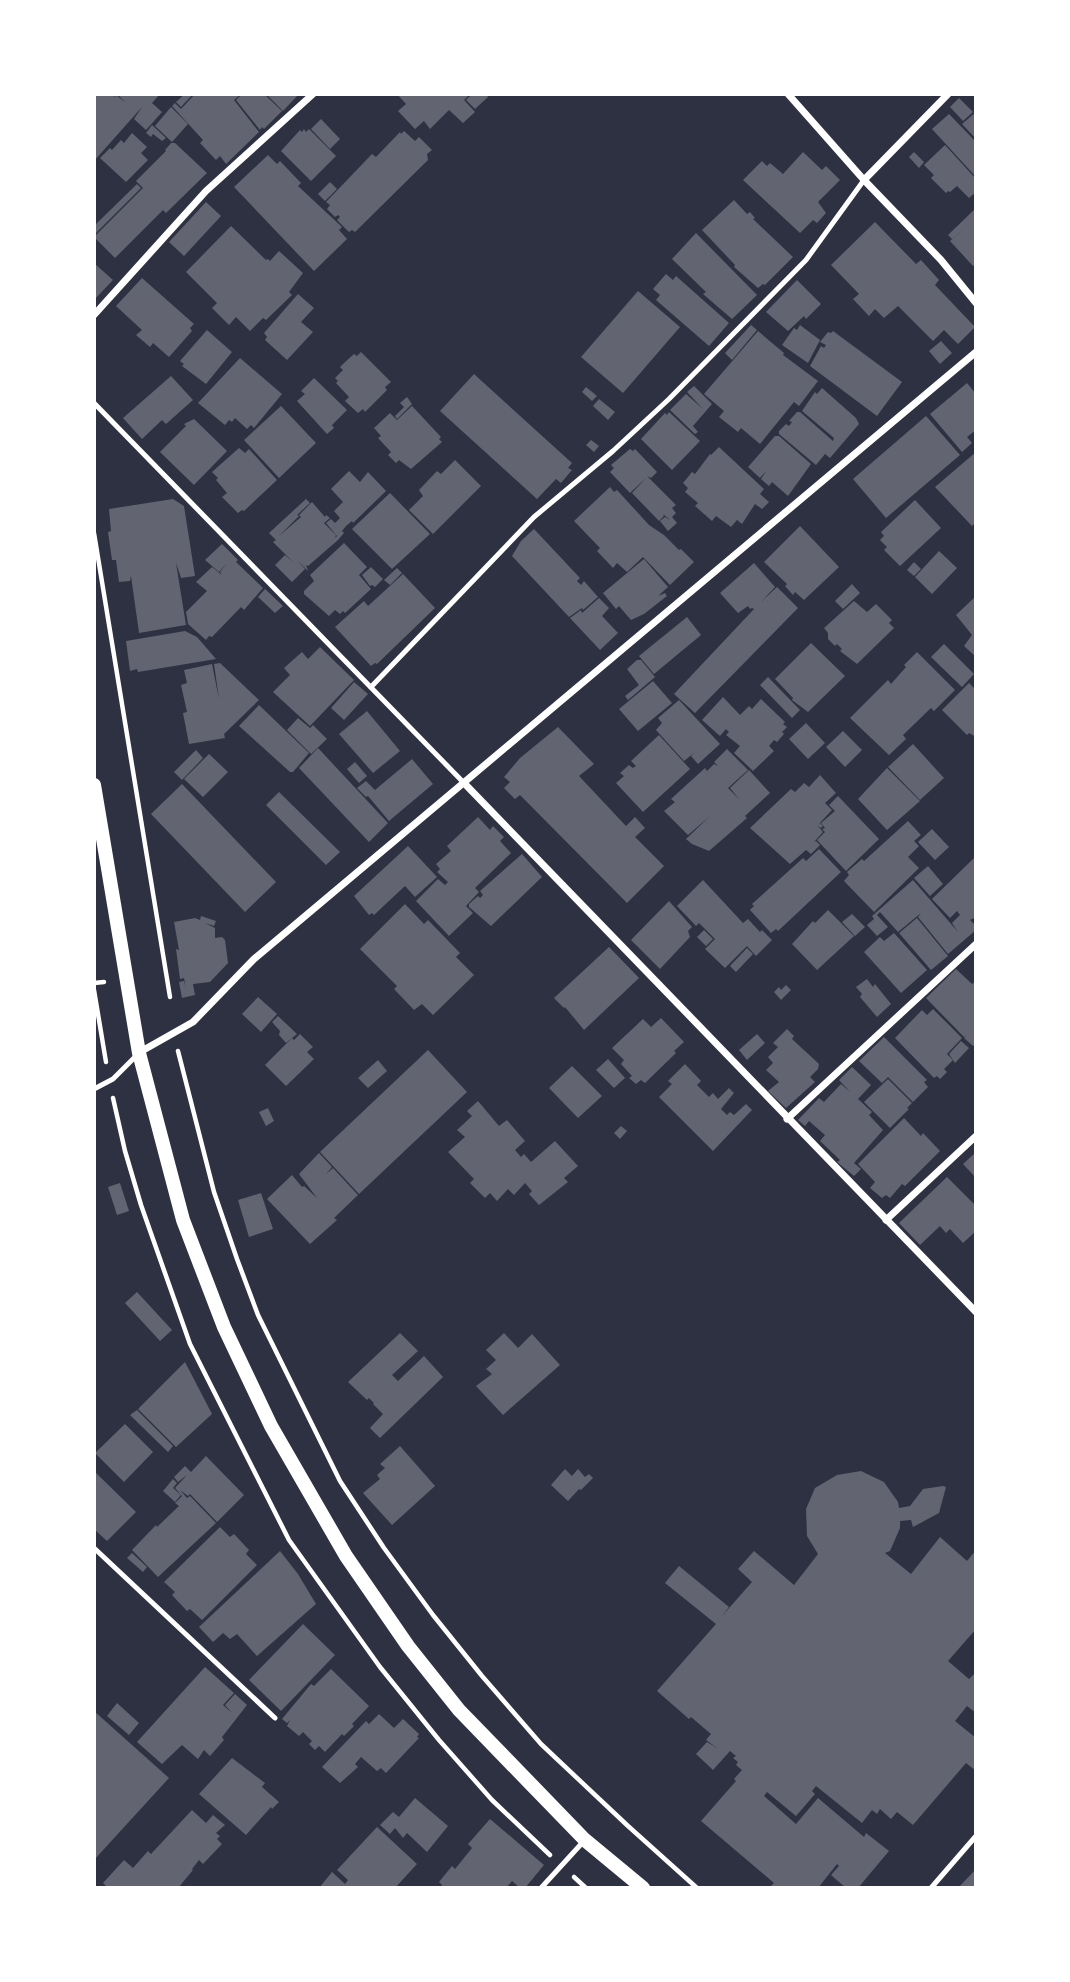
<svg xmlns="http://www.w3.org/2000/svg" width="1070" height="1982" font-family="'Fira Sans',sans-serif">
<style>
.building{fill:#626471}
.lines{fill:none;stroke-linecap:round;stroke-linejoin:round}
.path{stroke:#fff;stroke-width:4.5}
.service{stroke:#fff;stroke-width:5}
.minor{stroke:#fff;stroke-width:7}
.secondary{stroke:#fff;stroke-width:14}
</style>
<rect width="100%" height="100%" fill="#2d3142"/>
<g class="building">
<polygon points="94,94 112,94 115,97 116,95 126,103 117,94 160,94 152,103 162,112 146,130 134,119 142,107 94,161"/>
<polygon points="185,94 193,94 181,107 176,102"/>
<polygon points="195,94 241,94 234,100 259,132 226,164 220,156 216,160 200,143 203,140 172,106 175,103 181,109"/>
<polygon points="242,94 264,94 282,111 264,129 262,127 260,130 236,100"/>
<polygon points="266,94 299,94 283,111"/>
<polygon points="397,94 470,94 464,100 475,112 463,123 449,110 430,129 424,121 415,129 398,111 406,104"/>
<polygon points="472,94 486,94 488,97 475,109 466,100"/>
<polygon points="959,98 973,112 963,121 950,107"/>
<polygon points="171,107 188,124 172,142 155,126"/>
<polygon points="976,112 976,139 962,124"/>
<polygon points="949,114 976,142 976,177 932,129"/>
<polygon points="321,119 340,139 330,149 311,129"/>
<polygon points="152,125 166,138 162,141 153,134 151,137 146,133"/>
<polygon points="304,129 306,132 309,129 336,156 311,181 281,151 300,130 302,132"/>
<polygon points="404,131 415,141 419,137 432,150 427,154 428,160 355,232 352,230 349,232 337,220 340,217 338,215 335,217 327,209 330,205 326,202 372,154 376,157 400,132 401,134"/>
<polygon points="132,133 147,147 141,153 148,160 126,182 100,158 110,148 112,150 121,140 124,143"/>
<polygon points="171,143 175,143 207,173 166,213 163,210 115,258 94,237 143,188 136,181 166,151 165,150"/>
<polygon points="945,145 976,179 976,192 969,198 957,186 950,192 948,191 946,193 931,178 934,175 924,165"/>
<polygon points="803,152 822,170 826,166 840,180 818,202 826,213 817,223 813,220 800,233 743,180 762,161 767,166 770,163 783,174"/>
<polygon points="914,152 924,162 919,168 909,157"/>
<polygon points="268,155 277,164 280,161 301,183 298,186 342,227 339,230 347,239 314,271 234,187"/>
<polygon points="330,182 337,189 325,201 318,194"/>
<polygon points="137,184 141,188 94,235 94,226"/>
<polygon points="734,200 747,214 750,212 755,218 753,219 793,257 765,285 763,284 758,288 734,267 735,265 702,230"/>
<polygon points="206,202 221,216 184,256 169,242"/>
<polygon points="976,208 976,264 973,266 950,241 966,227 952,239 948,235"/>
<polygon points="875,222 916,264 921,260 939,280 935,285 975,327 958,344 944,330 933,341 898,306 884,318 875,309 869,316 853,299 859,294 831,265"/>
<polygon points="231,226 266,260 268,259 270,261 279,251 303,273 289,292 292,295 266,320 263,318 250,331 236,317 229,325 212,308 217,303 186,272"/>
<polygon points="696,233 757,295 732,319 703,294 706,292 672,259"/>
<polygon points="94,263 113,280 94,300"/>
<polygon points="666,274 673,280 676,276 729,323 709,346 656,300 660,295 653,289"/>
<polygon points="142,278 194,324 190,328 192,331 169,357 153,343 150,347 136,335 142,330 116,306"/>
<polygon points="797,280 821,304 806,319 804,316 788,331 766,312"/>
<polygon points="638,291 680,327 623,393 581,357"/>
<polygon points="298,294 314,308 301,322 313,332 287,360 265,340 267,337 264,333"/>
<polygon points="751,325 757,330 732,360 725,353"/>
<polygon points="800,325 820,340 808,363 782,345 794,328 797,330"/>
<polygon points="207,330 232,352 206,384 182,366 184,364 180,361"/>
<polygon points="758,331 784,353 783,355 818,381 799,406 794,402 760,444 741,428 738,432 719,417 724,411 704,394"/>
<polygon points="833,331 902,382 877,416 810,366 821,346 824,348 826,345 820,342 828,332 831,333"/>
<polygon points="941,341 952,353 940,364 929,351"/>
<polygon points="361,352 391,382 385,387 387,390 365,412 363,409 358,413 345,401 349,397 336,383 338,381 335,378 343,370 340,367 344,363 354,354 357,356"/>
<polygon points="240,358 282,394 254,428 251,425 247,429 235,418 232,422 229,420 225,425 198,403"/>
<polygon points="474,374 572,463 568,468 572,470 561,483 556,479 537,499 440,411"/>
<polygon points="171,376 193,400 166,424 162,420 142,439 123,418"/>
<polygon points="314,378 347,410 332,425 334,428 327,434 297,401 305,394 301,391"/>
<polygon points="967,383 976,394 976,430 967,437 972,443 962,452 930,414"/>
<polygon points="694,386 712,404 693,426 698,432 695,434 670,410 686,394 703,409 687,392"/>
<polygon points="586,387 597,396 592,401 582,392"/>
<polygon points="822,388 856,418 859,424 830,458 825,454 816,465 779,434 779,431 786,424 789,426 792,422 789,421 797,412 800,412 833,441 834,438 802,411 815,392 817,394"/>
<polygon points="407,397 412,404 397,419 395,416 404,407 400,403"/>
<polygon points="599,399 615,412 608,420 593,406"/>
<polygon points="281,406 316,443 279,478 244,440"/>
<polygon points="412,406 441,437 439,439 442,442 411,469 399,460 396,463 388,455 391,452 378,438 381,436 374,428 390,413 397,420"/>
<polygon points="669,412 700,441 672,470 641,439 665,413 667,415"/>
<polygon points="926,416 960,455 886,518 853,479"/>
<polygon points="194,419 227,451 194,485 160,452 186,426 184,424"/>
<polygon points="775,436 779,436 811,464 788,496 772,482 769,486 761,479 766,471 760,478 748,467"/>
<polygon points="591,440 599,446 594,452 586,445"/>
<polygon points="719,447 764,489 760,494 769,502 762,509 755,504 742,524 737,520 731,527 716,516 712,521 695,506 698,503 685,492 688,488 683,483 692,472 695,474 710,454 711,455"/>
<polygon points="239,448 245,453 249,449 277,480 244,511 242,510 238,513 222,497 227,493 216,480 218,478 212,472"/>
<polygon points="630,449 633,451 635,449 657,472 651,478 647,476 676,505 672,508 676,513 672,517 677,523 668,531 660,521 665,517 670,520 663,514 664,516 659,521 632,493 646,478 630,493 610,472 614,468 611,465"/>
<polygon points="976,452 976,522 972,526 935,487"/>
<polygon points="455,460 481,486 433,534 409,510 423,496 419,490 437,471 441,474"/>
<polygon points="349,471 360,482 368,472 386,491 353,523 352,521 346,526 342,531 344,533 338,540 308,566 306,565 308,571 297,560 305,569 292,582 275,565 285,555 294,563 273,542 276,540 269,533 306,499 310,503 297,515 299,516 279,536 301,517 299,515 312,502 325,517 326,515 330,518 324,523 336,535 335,538 337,536 326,523 331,519 335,523 340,518 334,511 343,502 331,489"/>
<polygon points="610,487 614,492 617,490 649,525 664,535 679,550 681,549 694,562 670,585 643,557 627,572 617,563 613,568 597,551 600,548 574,521"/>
<polygon points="390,493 430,534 392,569 352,529"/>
<polygon points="173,499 184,506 195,576 181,578 176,563 186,625 139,633 131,576 130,581 119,582 116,560 112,560 108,532 111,531 109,509"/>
<polygon points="915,500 941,528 900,566 884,550 887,547 880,540 884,536 881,532"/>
<polygon points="800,526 839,567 804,600 795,592 793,595 785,586 787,584 764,562"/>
<polygon points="534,529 580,578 577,581 581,585 584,581 598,597 583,610 582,608 569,617 512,556 521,541"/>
<polygon points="344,543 367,567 359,575 371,589 345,613 343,611 340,614 335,610 329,616 304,594 304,591 314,581 310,575"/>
<polygon points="222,544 238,560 236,562 263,588 244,610 241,607 212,637 209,636 206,640 188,624 186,612 207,591 196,582 212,567 222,575 220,572 227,563 219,572 205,560"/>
<polygon points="939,551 957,568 932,594 915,577"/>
<polygon points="644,559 668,587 658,596 665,593 667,596 644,614 631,620 619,606 616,609 603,593"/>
<polygon points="914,562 921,569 914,576 907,570"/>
<polygon points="754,563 775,587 762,601 777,587 798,608 695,713 674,694 754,609 752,608 750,609 748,606 738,613 720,593"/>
<polygon points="371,567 383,579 375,587 372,585 370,586 362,575"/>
<polygon points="397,568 402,573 390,585 384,580"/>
<polygon points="403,574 435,608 377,664 375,663 371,666 335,627 364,601 368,606"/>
<polygon points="852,584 860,593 843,609 835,601"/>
<polygon points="265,589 283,606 275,613 258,597"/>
<polygon points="976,596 976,657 964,646 972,635 956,615"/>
<polygon points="599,598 609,608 602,616 618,633 600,650 570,618 581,610 582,613"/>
<polygon points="854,601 867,612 876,604 892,620 889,623 894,628 857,664 840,651 842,649 837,644 835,646 828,639 828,633 824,628"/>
<polygon points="687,617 701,635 654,674 639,656"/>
<polygon points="185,631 197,637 216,659 138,672 137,669 130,671 126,641"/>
<polygon points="811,643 845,676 808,712 792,700 793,698 775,679"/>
<polygon points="944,644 974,674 962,687 931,657"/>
<polygon points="320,647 354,680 310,726 273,692 290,675 284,668 302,652 308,659"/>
<polygon points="917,652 955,690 934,711 931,708 903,735 906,739 889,755 850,718 888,680 891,684 906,667 904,665"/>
<polygon points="637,660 641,660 655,677 628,700 625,696 639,685 627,669"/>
<polygon points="220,663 259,700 224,734 225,738 189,744 183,713 187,712 181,685 187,683 184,670 212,664 219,699 214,664"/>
<polygon points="768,677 800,710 792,718 760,685"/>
<polygon points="653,681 672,703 638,731 619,709"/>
<polygon points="354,682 368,694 344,720 331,708"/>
<polygon points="969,683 976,690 976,737 969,733 967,735 942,710"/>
<polygon points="723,697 740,715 749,706 752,709 761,699 785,722 783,724 787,727 782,732 784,734 777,742 774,740 769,746 774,751 753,771 750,768 753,765 750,768 734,753 740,746 726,735 729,732 726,729 720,736 702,720"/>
<polygon points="679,700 720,744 698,764 691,756 694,753 684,761 656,730 662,723 658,718"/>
<polygon points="259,705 309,753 293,772 290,772 239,726"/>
<polygon points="367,711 400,751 373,773 339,734"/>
<polygon points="298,718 310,728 313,725 327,739 311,754 287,730"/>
<polygon points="806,723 825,743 808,759 789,739"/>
<polygon points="558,727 594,764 579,776 626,826 635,817 645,828 635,837 664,866 627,903 520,795 515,799 504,788 510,782 504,777 520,758"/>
<polygon points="843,731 862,750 845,767 826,747"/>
<polygon points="659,735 690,769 643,812 616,783 624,776 620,773 629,765 633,768 636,766 631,761"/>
<polygon points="913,744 944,778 920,800 888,767"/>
<polygon points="318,748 388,823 369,842 299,768"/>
<polygon points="727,749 748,770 728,788 739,799 730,788 749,770 770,793 745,816 747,818 709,851 692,844 686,839 710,816 688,835 664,811 675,802 671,799 705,768 707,771 714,764 718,766 714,762"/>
<polygon points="196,750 203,758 182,780 174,772"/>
<polygon points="209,754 228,772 203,797 184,779"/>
<polygon points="412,759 433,784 389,821 368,796 366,797 357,788 366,781 375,790"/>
<polygon points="355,762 367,776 359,783 347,769"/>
<polygon points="887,768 920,801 887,830 858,799"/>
<polygon points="820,775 836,793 825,803 832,810 817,826 820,823 823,826 821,828 818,826 823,832 814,842 816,841 820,845 811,854 806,850 790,864 750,828 791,789 795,792 804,783 809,787"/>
<polygon points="182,784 276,882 245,912 151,814"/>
<polygon points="279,792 340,852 326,865 266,805"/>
<polygon points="838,796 879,839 846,871 817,840 825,832 822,829 825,828 821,823 835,811 829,805"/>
<polygon points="478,817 490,830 493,826 504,837 500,841 511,853 475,888 479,892 466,906 473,913 449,936 416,901 438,879 445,885 448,882 437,872 440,869 436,864 451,851 447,846"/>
<polygon points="908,821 921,835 914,841 919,846 908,857 919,868 874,912 844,881 849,875 847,872 862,859 864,861"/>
<polygon points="932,829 949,847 935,860 918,842"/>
<polygon points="408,846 437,877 415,897 405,886 374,915 372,913 369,915 354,896"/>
<polygon points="819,849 841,872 778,931 776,929 771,933 750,910 754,906 752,904 803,858 806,861"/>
<polygon points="522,854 542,877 491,926 469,907 469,904 478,896 480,898 483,895 480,891"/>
<polygon points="974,858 976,917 966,922 970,920 976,926 976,930 948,954 918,917 921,913 898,932 880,912 877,915 888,927 877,936 867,925 874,919 872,916 913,880 958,932 952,923 960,915 957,911 950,918 932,899"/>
<polygon points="928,866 943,884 930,896 914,878"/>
<polygon points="703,880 743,923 748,919 760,932 762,930 772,940 756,956 747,946 725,968 705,949 715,939 699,923 696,926 677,906"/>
<polygon points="669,901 692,927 688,931 690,937 660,969 631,940"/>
<polygon points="405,904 424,924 428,920 460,953 456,957 474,975 433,1015 422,1004 414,1010 394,989 397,986 360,949"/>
<polygon points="828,910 854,936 817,970 792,944 813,921 815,923"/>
<polygon points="852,914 865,927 855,936 842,922"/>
<polygon points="201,916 216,921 214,926 205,923 215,928 215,938 222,937 225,940 228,963 210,982 193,984 195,995 182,998 179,982 184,981 186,989 184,978 180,979 176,949 179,950 174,922 195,918 200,920"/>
<polygon points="917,918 948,956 931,970 899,933"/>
<polygon points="704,930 713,939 706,946 697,937"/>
<polygon points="894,933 927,970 901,993 864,952 880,937 884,941"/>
<polygon points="609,947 639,978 584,1030 565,1007 564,1008 554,998"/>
<polygon points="747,948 753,954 736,972 730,966"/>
<polygon points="956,969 972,984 976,981 976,1044 973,1046 964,1038 966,1036 964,1037 926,998"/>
<polygon points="867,979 873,987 875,984 891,1004 877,1017 860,997 862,994 856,987"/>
<polygon points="786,985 791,990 781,1000 774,992 779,987 781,990"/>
<polygon points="258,997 277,1014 261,1032 242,1014"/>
<polygon points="933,1009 962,1038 947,1054 953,1060 944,1069 947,1072 940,1079 937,1076 934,1078 895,1038 922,1010 927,1015"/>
<polygon points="278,1016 297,1034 286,1043 279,1035 280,1031 272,1022"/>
<polygon points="661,1018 684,1042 674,1051 676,1053 645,1083 641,1080 636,1084 629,1078 632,1076 621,1064 624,1060 612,1048 643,1019 651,1027"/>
<polygon points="787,1029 794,1036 792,1039 819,1064 818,1069 810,1077 815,1082 786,1108 768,1091 779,1082 766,1070 773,1063 768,1057 778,1047 773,1043"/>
<polygon points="300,1034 313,1047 307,1052 314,1059 286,1086 265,1065 292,1038 294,1040"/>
<polygon points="757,1034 765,1043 747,1060 739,1050"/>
<polygon points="884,1037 927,1080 924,1082 928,1087 913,1102 888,1077 882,1083 859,1061"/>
<polygon points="961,1041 969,1048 955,1063 949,1054"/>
<polygon points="428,1050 467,1092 359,1194 320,1152"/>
<polygon points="608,1059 625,1078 614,1088 596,1070"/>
<polygon points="378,1060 387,1071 368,1088 358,1078"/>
<polygon points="685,1064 701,1081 697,1085 709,1097 713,1093 718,1099 729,1088 734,1093 721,1109 727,1115 730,1112 734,1115 746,1104 752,1110 713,1151 659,1097 672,1084 668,1081"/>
<polygon points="572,1066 602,1096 578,1118 549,1088"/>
<polygon points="852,1067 871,1085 858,1099 872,1112 869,1115 883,1130 854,1163 861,1169 854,1176 837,1162 840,1160 820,1141 825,1135 809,1121 805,1126 798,1120 819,1098 824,1102 841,1084 850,1092 839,1080"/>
<polygon points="888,1079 912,1103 907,1108 909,1109 890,1128 864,1102"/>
<polygon points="478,1101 499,1126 507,1120 525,1141 515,1150 521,1157 524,1154 531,1162 555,1141 578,1166 564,1178 568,1182 539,1205 529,1194 532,1191 525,1183 514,1195 508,1189 497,1201 490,1193 485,1198 470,1183 474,1179 448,1152 465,1137 457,1130 472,1116 467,1111"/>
<polygon points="268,1108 274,1121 266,1126 259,1112"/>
<polygon points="904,1118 921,1136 923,1133 940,1151 905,1186 902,1184 890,1198 886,1195 882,1198 870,1188 875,1182 858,1164"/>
<polygon points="621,1126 627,1131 620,1139 614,1133"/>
<polygon points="976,1152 976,1178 963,1164"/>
<polygon points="319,1153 332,1167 326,1174 333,1168 358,1195 334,1218 337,1220 310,1244 267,1199 292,1175 302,1187 304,1186 317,1198 299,1174"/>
<polygon points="947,1177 976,1206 976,1231 963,1243 950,1229 946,1233 940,1226 920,1245 899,1223"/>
<polygon points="120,1183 129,1211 117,1215 108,1187"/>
<polygon points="261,1193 273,1229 249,1237 238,1200"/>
<polygon points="137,1292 172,1330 160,1341 125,1303"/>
<polygon points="400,1333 418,1351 392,1375 398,1381 424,1356 443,1377 380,1438 370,1428 383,1414 373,1404 374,1403 369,1398 367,1400 348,1382"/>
<polygon points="504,1333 518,1348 532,1334 560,1365 503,1415 476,1386 492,1374 486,1369 496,1360 486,1350"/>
<polygon points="185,1362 212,1414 176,1447 138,1409"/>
<polygon points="137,1410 173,1446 168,1452 130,1415"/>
<polygon points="125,1424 153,1452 124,1482 95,1453"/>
<polygon points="400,1446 435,1486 392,1525 363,1493 380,1479 377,1475 385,1468 380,1464"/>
<polygon points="206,1456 244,1495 217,1522 190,1494 188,1496 180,1490 187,1498 190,1496 216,1523 158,1577 132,1550 156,1525 157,1527 179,1506 175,1503 182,1496 175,1488 187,1475 178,1482 174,1477 185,1466 191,1472"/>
<polygon points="565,1469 572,1476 578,1469 585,1477 589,1474 593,1478 581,1490 579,1489 568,1501 551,1485"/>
<polygon points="94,1471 136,1512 107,1541 94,1529"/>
<polygon points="861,1471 884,1482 898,1502 899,1508 910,1506 923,1489 943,1486 946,1487 939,1513 913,1527 911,1520 900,1521 900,1528 890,1551 885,1553 911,1574 940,1537 967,1561 976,1550 976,1629 948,1661 969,1679 976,1672 976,1713 967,1706 955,1721 976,1738 976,1771 966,1763 913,1825 897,1812 891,1819 880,1809 877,1814 872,1810 862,1823 816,1786 812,1791 815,1794 796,1816 767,1792 764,1796 796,1824 818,1798 864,1837 866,1833 889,1851 858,1888 846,1888 831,1875 839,1866 837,1864 818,1888 773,1888 771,1886 774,1883 701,1821 736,1781 734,1779 742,1770 736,1765 738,1762 733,1758 736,1756 730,1751 713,1770 696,1754 707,1742 717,1748 706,1740 711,1734 691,1717 689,1719 657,1691 716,1624 665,1583 679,1566 729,1607 722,1616 752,1582 738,1569 754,1551 794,1585 818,1554 807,1536 806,1509 815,1488 837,1475"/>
<polygon points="173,1479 177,1483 173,1488 181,1495 175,1502 163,1491"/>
<polygon points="220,1527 230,1537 234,1534 249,1550 246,1554 257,1565 202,1620 190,1609 187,1611 172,1595 175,1592 164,1582"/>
<polygon points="280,1551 298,1574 316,1604 257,1656 237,1634 230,1639 223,1633 213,1642 199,1627"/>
<polygon points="132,1553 147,1567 143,1572 127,1558"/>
<polygon points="303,1624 335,1655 281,1711 249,1680"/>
<polygon points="205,1667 234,1693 223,1705 232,1713 225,1705 235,1694 247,1705 222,1737 224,1740 210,1756 204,1750 198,1759 182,1745 162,1764 137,1742"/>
<polygon points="331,1669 369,1706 352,1724 354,1726 344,1736 342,1734 325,1752 319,1746 315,1750 309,1744 312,1741 303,1732 299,1736 287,1726 290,1720 287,1723 282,1719 311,1684 314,1686"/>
<polygon points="117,1703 139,1723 129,1735 107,1716"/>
<polygon points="94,1711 169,1778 94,1860"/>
<polygon points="379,1714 394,1728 403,1719 419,1734 417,1737 419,1738 386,1773 381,1768 377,1771 361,1757 355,1764 358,1767 340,1783 322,1767 366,1721 369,1724"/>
<polygon points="232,1758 265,1783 262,1787 279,1802 272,1809 271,1807 246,1835 199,1794"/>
<polygon points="415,1798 448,1826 427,1852 407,1833 403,1838 395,1828 390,1834 380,1825 393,1812 399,1817"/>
<polygon points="192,1810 206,1823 213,1815 225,1825 216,1833 220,1836 217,1839 222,1844 203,1864 199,1860 192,1869 193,1870 178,1888 108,1888 103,1883 124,1860 133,1868 148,1851 151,1854"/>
<polygon points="490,1819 544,1865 525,1888 520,1888 512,1881 506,1888 440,1888 442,1885 439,1882 452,1866 455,1869 472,1848 468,1844"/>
<polygon points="377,1827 417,1864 395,1888 319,1888 332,1872 345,1884 348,1880 337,1870"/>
<polygon points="976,1869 976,1888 958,1888"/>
</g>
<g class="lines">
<g class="path">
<polyline points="94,533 170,997"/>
<polyline points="94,983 104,982"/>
<polyline points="94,990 106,1062"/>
<polyline points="178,1051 214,1192 237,1259 258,1315 340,1481 384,1548 433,1615 482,1676 541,1744 628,1826 697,1888"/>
<polyline points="113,1098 125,1151 141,1205 190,1344 289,1540 380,1667 439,1740 492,1800 550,1855"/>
<polyline points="574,1877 586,1888"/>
</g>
<g class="service">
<polyline points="94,403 465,784"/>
<polyline points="371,687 534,517 613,451 669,399 806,260 864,180"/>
<polyline points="94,1089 113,1079 137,1055"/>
<polyline points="94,1548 275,1718"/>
<polyline points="541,1888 583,1842"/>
<polyline points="931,1888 976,1836"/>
</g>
<g class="minor">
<polyline points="788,94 864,180 941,260 976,303"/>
<polyline points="864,180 948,94"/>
<polyline points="94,315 206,191 313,94"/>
<polyline points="465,784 976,1312"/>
<polyline points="140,1052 193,1022 254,959 976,352"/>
<polyline points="787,1119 976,944"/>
<polyline points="886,1220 976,1136"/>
</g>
<polyline class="secondary" points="94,785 139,1053 183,1220 224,1327 271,1426 346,1556 408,1646 459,1710 585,1840 643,1888"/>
</g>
<rect width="1070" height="1982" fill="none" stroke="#ffffff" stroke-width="192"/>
</svg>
